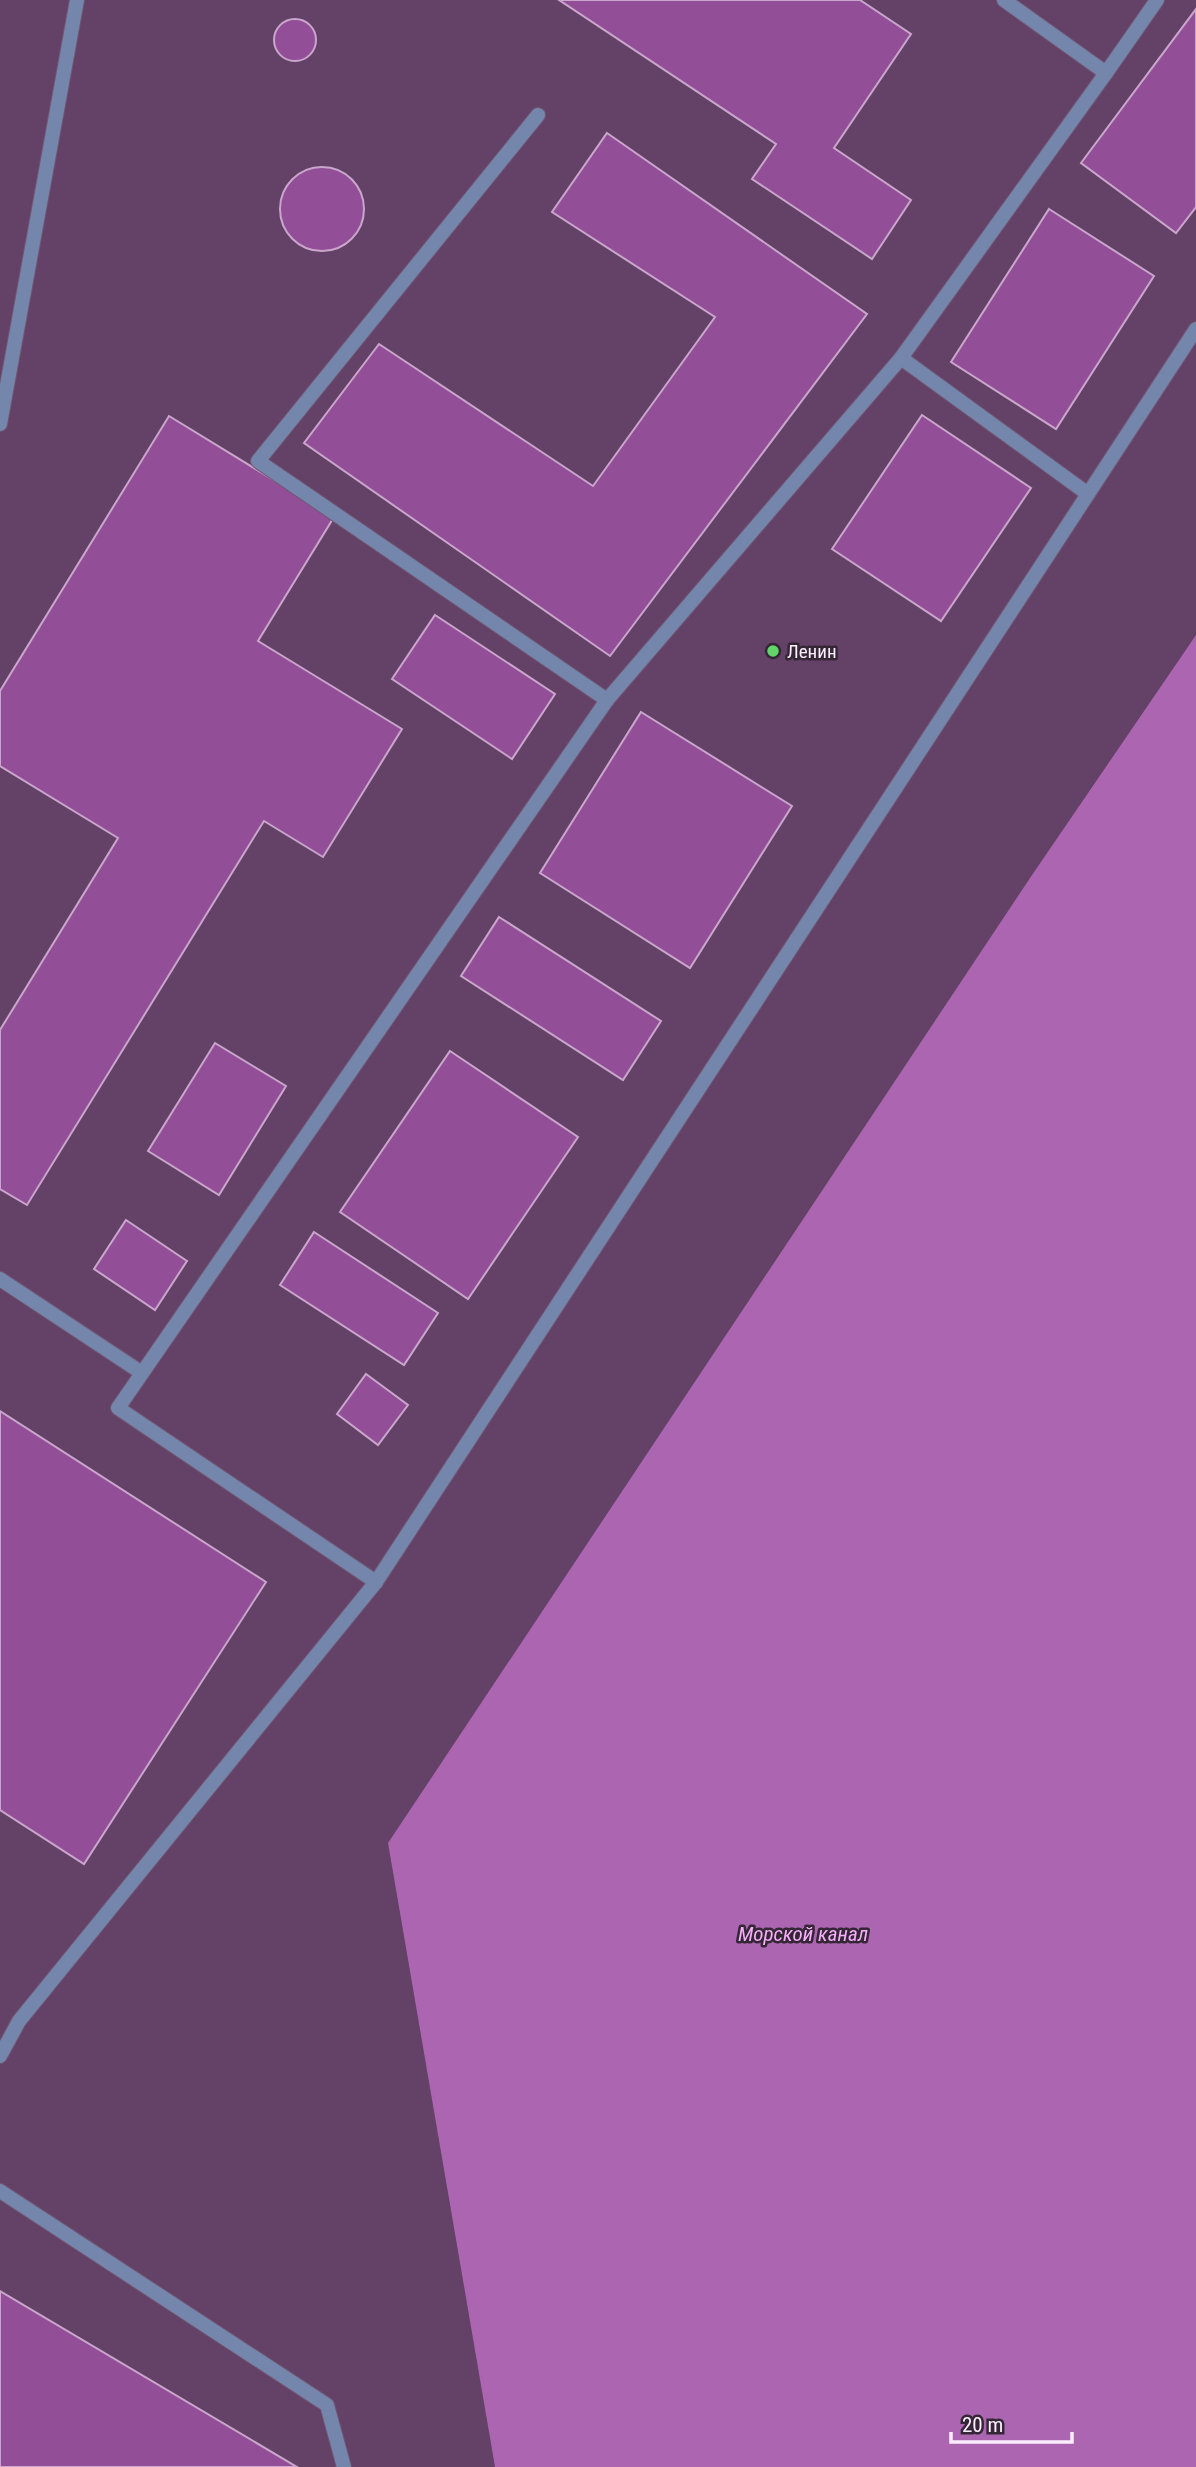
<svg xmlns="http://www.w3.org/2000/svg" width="1196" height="2467" font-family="'Roboto Condensed',sans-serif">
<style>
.built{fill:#644166}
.water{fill:#ac66b1}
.building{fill:#924e97;stroke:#caa6cc;stroke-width:2}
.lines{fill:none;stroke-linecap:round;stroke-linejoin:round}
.lane-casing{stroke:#715673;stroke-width:16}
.lane{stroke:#7486ab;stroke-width:14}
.poi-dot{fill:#62d469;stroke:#342635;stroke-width:2.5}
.labels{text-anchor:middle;stroke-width:5;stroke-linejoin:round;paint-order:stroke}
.poi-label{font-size:19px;fill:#fcedfd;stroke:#342635;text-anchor:start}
.water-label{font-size:21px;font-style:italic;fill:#f7aefb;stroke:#342635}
</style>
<rect width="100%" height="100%" fill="#573959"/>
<polygon class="built" points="0,0 1196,0 1196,635 1032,875 388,1843 495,2467 0,2467"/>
<polygon class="water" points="1196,635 1196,2467 495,2467 388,1843 1032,875"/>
<g class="building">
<polygon points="559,0 860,0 911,34 834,148 911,200 872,259 752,179 776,144"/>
<polygon points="1196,9 1196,207 1176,233 1081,163"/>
<circle cx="295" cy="40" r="21"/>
<polygon points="607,133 867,314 610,656 304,443 379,344 593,486 715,317 552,212"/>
<circle cx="322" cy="209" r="42"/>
<polygon points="1049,209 1154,276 1056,429 951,362"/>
<polygon points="922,415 1031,488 941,621 832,549"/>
<polygon points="169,416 334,517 258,641 402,729 323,857 264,821 27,1205 0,1189 0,1030 118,838 0,766 0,691"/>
<polygon points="435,615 555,694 512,759 392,679"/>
<polygon points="641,712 792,806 690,968 540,873"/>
<polygon points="499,917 661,1021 623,1080 461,976"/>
<polygon points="215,1043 286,1086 219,1195 148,1151"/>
<polygon points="450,1051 578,1137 468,1299 340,1212"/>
<polygon points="126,1220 187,1261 155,1310 94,1269"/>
<polygon points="314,1232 438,1313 404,1365 280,1285"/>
<polygon points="366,1374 408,1405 378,1445 337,1414"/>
<polygon points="0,1411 266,1582 84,1864 0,1810"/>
<polygon points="0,2291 297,2467 0,2467"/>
</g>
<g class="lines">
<defs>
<g id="lane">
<polyline points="1004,0 1106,73 1157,0"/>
<polyline points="1106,73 901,358 1088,494 1196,329"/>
<polyline points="0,424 77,0"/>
<polyline points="607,700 901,358"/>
<polyline points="0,1279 142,1373"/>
<polyline points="376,1582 118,1408 607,700 258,461 538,115"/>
<polyline points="0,2056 19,2021 376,1582 1088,494"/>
<polyline points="0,2191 327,2405 344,2467"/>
</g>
</defs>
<use href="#lane" class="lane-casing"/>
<use href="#lane" class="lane"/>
</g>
<circle class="poi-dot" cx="773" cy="651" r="7"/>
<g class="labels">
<g class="poi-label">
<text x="787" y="658">Ленин</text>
</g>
<g class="water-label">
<text x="803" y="1941">Морской канал</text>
</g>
</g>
<path d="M951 2432v10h121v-10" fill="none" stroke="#fcedfd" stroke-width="3.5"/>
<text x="962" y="2432" font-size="21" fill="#fcedfd" stroke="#342635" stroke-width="5" paint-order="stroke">20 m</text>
</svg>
